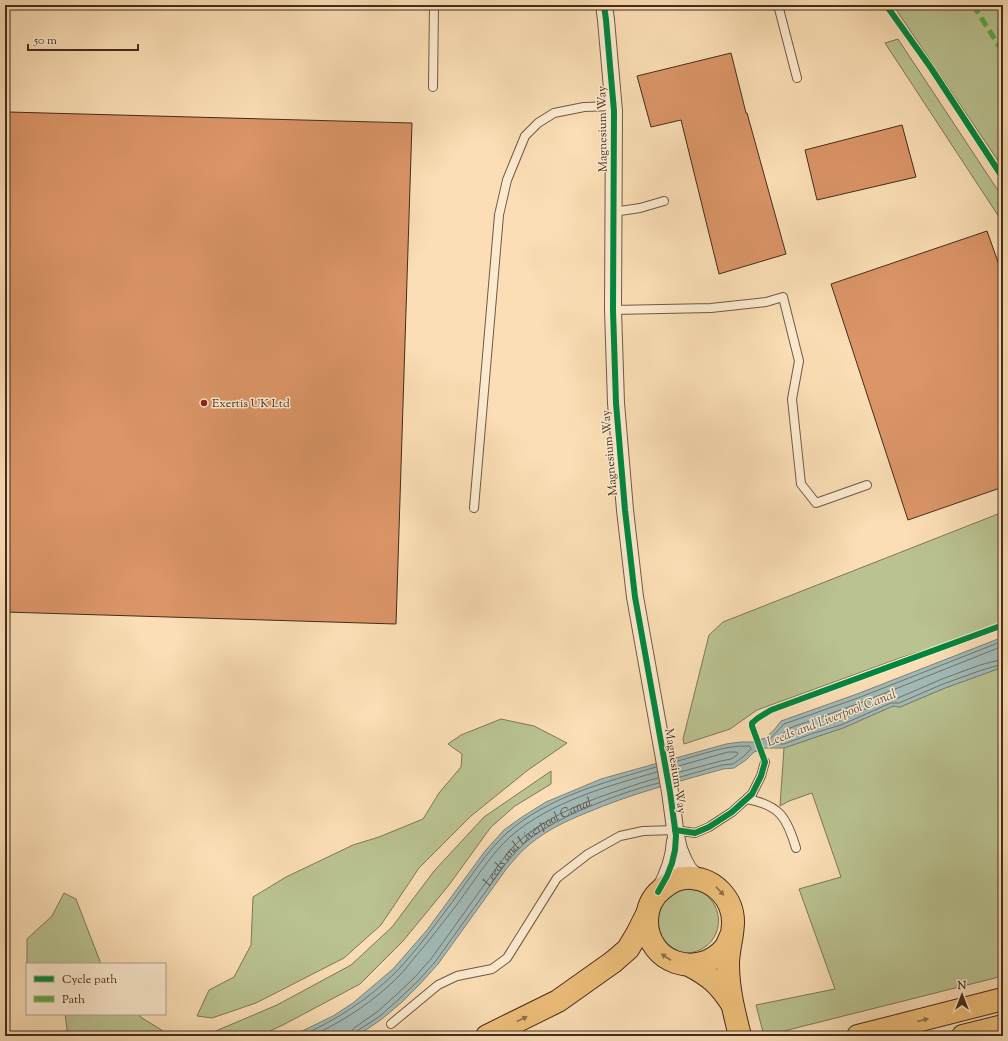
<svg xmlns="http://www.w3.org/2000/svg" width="1008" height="1041" font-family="'Sorts Mill Goudy',serif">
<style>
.green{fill:#bac291;stroke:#7f7757}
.water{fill:#a2bab7;stroke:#7c8179}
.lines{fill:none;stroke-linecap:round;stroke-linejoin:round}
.shore{stroke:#73736a;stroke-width:1}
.building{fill:#db9567;stroke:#442c1d}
.service-casing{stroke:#725843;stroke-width:10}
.minor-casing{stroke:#725843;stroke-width:18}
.trunk-casing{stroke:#442c1d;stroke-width:24}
.motorway-casing{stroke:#442c1d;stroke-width:24}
.service{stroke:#fceacf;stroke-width:8}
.minor{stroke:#fceacf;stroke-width:16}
.trunk{stroke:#eebf7a;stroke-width:22}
.motorway{stroke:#eebf7a;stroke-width:22}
.quiet{stroke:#56ab43;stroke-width:5;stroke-dasharray:10 5;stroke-linecap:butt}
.cycleway-casing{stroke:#fceacf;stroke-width:8}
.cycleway{stroke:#00873e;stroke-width:6}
.oneway{fill:#906e47}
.poi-dot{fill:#8f2418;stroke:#fceacf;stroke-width:1.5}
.labels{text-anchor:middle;stroke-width:3;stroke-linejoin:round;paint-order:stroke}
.street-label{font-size:12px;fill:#442c1d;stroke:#fceacf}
.poi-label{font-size:12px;fill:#442c1d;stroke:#fceacf;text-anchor:start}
.water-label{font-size:13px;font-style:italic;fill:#5c5044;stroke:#fceacf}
</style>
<rect width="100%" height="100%" fill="#fbdeb5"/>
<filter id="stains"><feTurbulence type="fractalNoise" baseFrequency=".005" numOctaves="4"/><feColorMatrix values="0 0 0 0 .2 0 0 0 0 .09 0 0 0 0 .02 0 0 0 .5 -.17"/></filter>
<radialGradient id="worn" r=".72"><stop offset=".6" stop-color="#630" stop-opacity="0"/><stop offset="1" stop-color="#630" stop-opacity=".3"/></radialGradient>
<g class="green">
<polygon points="893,5 1003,5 1003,168"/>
<polygon points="898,39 1003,198 1003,223 885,43"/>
<polygon points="1003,512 1003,625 900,658 757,710 730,729 684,744 683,739 709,635 723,622"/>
<polygon points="1003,667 1003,976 764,1036 756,1005 835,989 799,889 841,877 812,793 789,801 780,806 784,748 816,737 843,728 893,706 900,707 945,688"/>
<polygon points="501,719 534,726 567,743 528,770 471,816 419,868 381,925 344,958 256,1003 212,1018 197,1016 209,990 234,977 251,945 253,897 286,877 353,845 379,837 423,819 439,793 461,767 462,754 448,744 461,735"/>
<polygon points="551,771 551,784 515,806 491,827 449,885 403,941 360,984 283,1025 259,1036 204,1036 277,1005 351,965 392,927 434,871 484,817"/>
<path d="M688 888C692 889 696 890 700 891 727 905 724 944 694 952 689 953 684 954 679 953 673 951 666 945 661 942L655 912 667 894Z"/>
<polygon points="64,893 76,899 101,964 27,964 27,980 27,939 52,916"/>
<polygon points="65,1014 138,1014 142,1018 163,1031 150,1036 63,1036 67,1029"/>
</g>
<path class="water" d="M1003 637V667L945 688 900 707 893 706 843 728 816 737 784 748H766L754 752 746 760 734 768 723 769C677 782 630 794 586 813 566 821 547 830 530 844 521 851 514 860 507 868L438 964 420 984 402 1002 382 1019 357 1036H292L333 1016 353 1003 393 969 427 930 485 851 504 830 522 817 546 802 601 779 726 744 741 742H753L765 738 774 730 781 721 857 694Z"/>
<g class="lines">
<g class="shore">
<path d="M1003 641 858 698 784 724C780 729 770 738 768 742L769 744H784L814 733 841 725 891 703H899L943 684 982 670 1003 664"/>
<polyline points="1003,646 860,703 787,729 781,736 781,738 783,739 813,728 840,720 890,698 898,698 942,679 980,665 1003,659"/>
<path d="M674 762C698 756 724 745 749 746L751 748V749L743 757 733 764 722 765 677 778"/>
<polyline points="675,767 728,752 736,752 738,753 737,755 731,759 721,761 676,773"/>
<path d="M301 1036C336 1020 369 999 396 972 417 950 435 925 453 901 470 878 486 852 508 832 548 797 606 782 656 767"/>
<path d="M312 1036C345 1020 373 1002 399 976 405 970 410 963 415 957 430 940 444 921 458 903 475 880 490 855 511 836 550 802 608 786 657 772"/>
<path id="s1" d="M351 1036V1032L354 1028 377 1012 396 995 414 978 431 959 500 863C507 853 515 844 525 836 553 814 589 800 623 789 635 785 646 781 658 778"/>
<path d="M356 1036 357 1031 380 1016 399 999 418 981 435 962 504 866C511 857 518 849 527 841 545 827 565 817 586 808 610 798 634 789 659 783"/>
</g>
</g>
<g class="building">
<polygon points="731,53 746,113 747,113 786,254 719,274 681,120 651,127 637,76"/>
<polygon points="8,112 412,123 396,624 5,612 5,194"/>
<polygon points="902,125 916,177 817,200 805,150"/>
<polygon points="987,231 1003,276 1003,487 908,520 831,284"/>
</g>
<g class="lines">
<defs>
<g id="service">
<polyline points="778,5 797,78"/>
<polyline points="433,87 434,5"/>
<polyline points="613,212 640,208 664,201"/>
<polyline points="613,310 711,308 766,302 783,297 799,361 792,399 801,484 816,503 867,485"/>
<polyline points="474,508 499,215 507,180 525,136 538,123 554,113 584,107 614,106"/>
<path d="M747 799C780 805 787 818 796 848"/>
<polyline points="391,1024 438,985 457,976 492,969 507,958 557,878 588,854 620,836 643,831 675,830 695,833 709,827 732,812 752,794 761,776 765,762"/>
</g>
<g id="minor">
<polyline points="604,5 606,20 614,111 613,310 616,403 625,510 635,597 670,792 676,836 679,849 684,861 689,870 699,879"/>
<path d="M659 891C668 875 674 860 675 841"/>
</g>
<g id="trunk">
<path d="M732 934C729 939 728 944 725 948 698 980 647 963 647 921 647 908 652 897 662 889 670 882 681 877 692 878 715 880 733 899 733 922 733 936 728 950 728 964 728 989 734 1012 740 1036"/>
<polyline points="613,962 628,949 637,934 647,914"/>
<path d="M689 965C710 976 719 984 732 1004"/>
</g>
<g id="motorway">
<polyline points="487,1036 558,1001 613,962"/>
<polyline points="858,1036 1003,999"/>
<polyline points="963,1036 1003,1026"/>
</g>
</defs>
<use href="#service" class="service-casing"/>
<use href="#minor" class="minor-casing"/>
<use href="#trunk" class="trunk-casing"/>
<use href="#motorway" class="motorway-casing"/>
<use href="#service" class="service"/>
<use href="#minor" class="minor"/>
<use href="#trunk" class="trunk"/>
<use href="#motorway" class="motorway"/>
<polyline class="quiet" points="973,5 1003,52"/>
<defs>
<g id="cycleway">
<polyline points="604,5 606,20 614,111 613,310 616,403 625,510 635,597 670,792 676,836 675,850 672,863 667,876 658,892"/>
<polyline points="886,5 931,68 1003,178"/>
<polyline points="675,830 695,833 709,827 732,812 752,794 761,776 765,762 752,726 752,723 758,718 771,710 1003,625"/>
</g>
</defs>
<use href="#cycleway" class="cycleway-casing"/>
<use href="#cycleway" class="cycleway"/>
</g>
<defs><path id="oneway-solid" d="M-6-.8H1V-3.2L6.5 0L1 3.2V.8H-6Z"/></defs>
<g class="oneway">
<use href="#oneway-solid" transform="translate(720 891) rotate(47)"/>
<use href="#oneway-solid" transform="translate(666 957) rotate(-147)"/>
<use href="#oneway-solid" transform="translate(522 1019) rotate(-26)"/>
<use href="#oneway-solid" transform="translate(923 1020) rotate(-14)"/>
</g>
<circle class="poi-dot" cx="204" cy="403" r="4"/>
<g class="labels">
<g class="street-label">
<text transform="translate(602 129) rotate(-91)" y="4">Magnesium Way</text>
<text transform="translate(609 453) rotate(-95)" y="4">Magnesium Way</text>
<text transform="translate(676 771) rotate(81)" y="4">Magnesium Way</text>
</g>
<g class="poi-label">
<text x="212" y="407">Exertis UK Ltd</text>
</g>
<g class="water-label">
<text transform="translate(831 717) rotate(-21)" y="5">Leeds and Liverpool Canal</text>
<text dy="5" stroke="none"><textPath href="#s1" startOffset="274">Leeds and Liverpool Canal</textPath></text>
</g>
</g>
<rect width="1008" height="1041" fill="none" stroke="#fbdeb5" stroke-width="20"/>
<rect x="6" y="6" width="996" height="1029" fill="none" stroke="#442c1d" stroke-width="2"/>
<rect x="10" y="10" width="988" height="1021" fill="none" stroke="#442c1d"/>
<rect x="26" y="963" width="140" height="52" fill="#fceacf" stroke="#b29e88"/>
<rect x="34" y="976" width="20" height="6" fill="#00873e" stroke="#b29e88"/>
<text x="62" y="983" font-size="12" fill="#442c1d">Cycle path</text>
<rect x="34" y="996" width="20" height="6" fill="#56ab43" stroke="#b29e88"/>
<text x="62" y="1003" font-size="12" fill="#442c1d">Path</text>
<g transform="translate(962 995)" stroke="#fceacf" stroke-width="3" paint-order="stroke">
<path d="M0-3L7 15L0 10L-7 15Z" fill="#442c1d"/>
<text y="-6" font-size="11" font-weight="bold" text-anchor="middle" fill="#442c1d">N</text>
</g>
<path d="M28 44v6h110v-6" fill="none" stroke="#442c1d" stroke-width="2"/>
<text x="34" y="44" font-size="12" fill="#442c1d" stroke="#fceacf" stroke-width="3" paint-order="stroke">50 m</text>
<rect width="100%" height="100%" filter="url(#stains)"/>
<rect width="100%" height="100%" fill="url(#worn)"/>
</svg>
